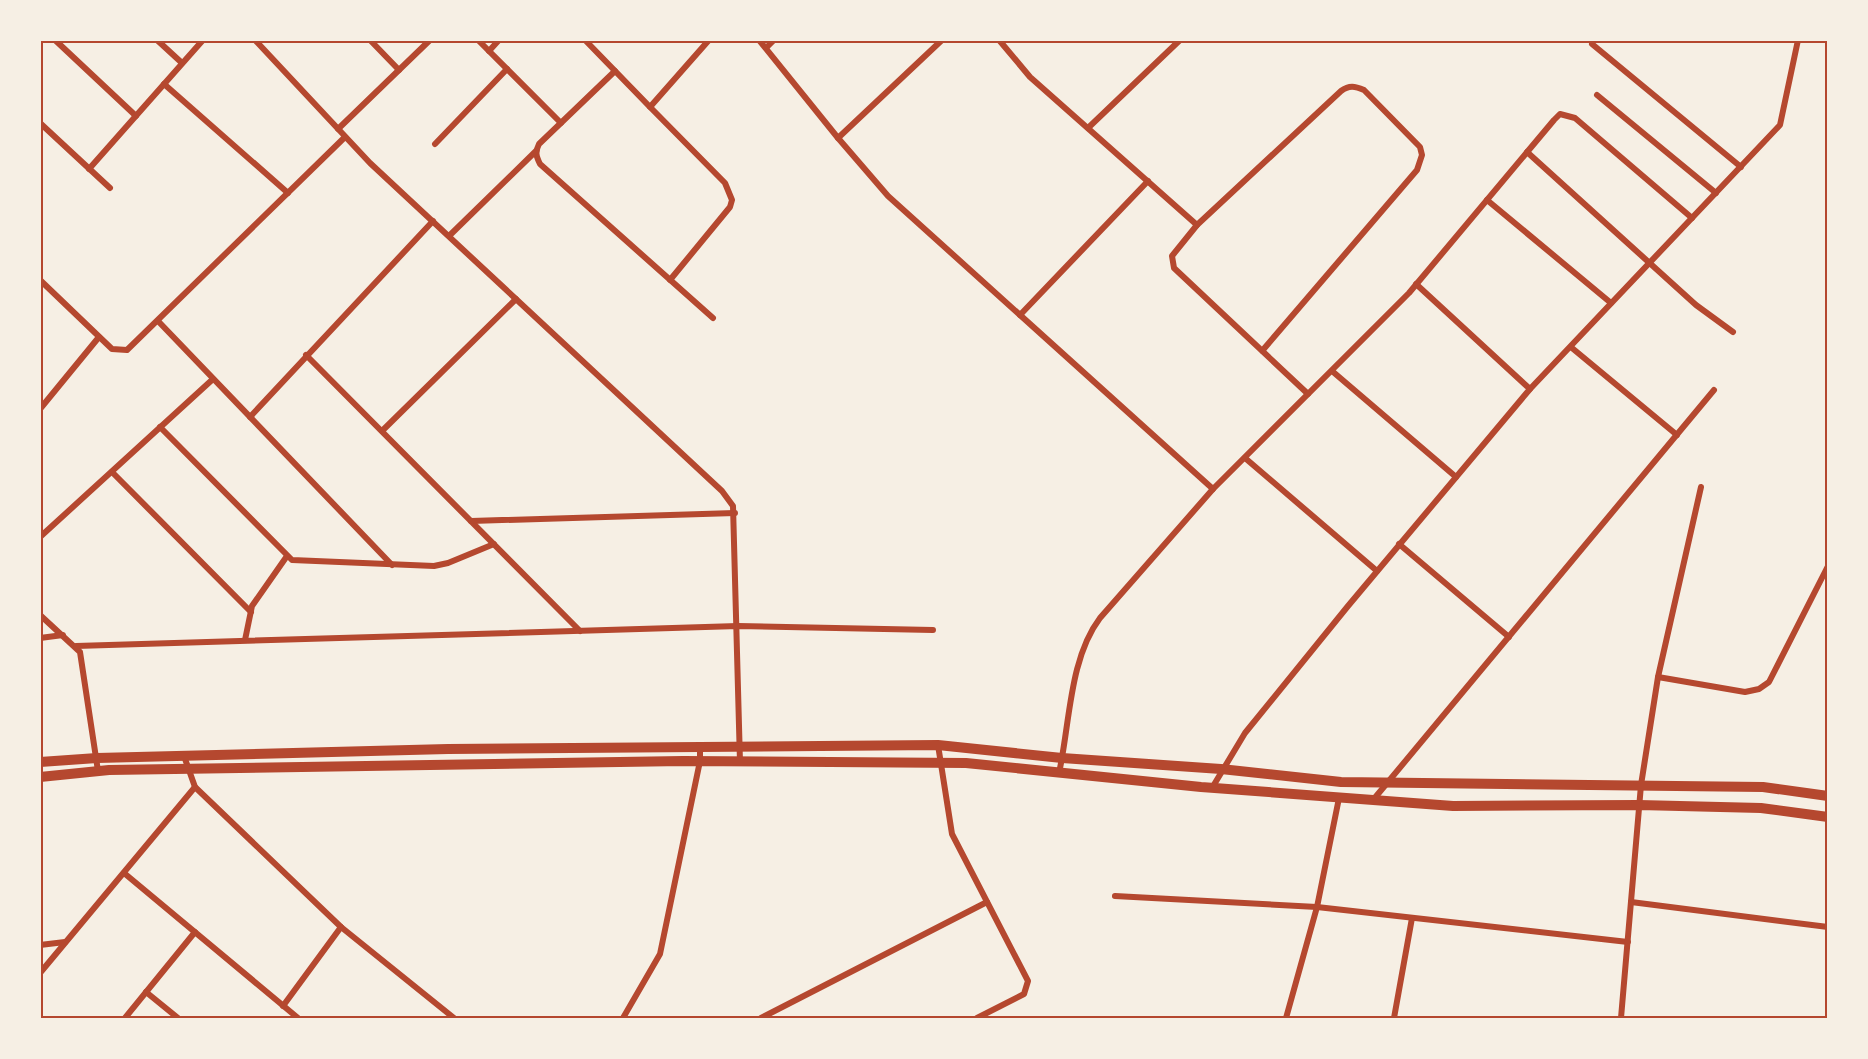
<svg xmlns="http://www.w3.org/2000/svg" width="1868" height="1059" font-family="'Open Sans',sans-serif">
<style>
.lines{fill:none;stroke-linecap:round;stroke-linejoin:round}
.minor{stroke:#b5482f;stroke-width:6}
.tertiary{stroke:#b5482f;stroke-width:10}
.neatline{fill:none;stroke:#b5482f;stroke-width:2}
</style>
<rect width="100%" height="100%" fill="#f6efe4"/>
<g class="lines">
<g class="minor">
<polyline points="55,40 136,116"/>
<polyline points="157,40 182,63"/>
<polyline points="255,40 370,163 722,491 733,506 740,762"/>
<polyline points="370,40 399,70"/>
<polyline points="478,40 561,123"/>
<polyline points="585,40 650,107 709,40"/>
<polyline points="759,40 838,138 942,40"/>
<polyline points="999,40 1030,77 1197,225"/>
<polyline points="1592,44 1741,167"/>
<polyline points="766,48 774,40"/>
<polyline points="489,51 499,40"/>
<path d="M615 71 539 144C535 152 536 156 540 164L713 318"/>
<polyline points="164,84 288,193"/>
<polyline points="1597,95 1716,193"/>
<polyline points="650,107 725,183 732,200 730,207 670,280"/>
<polyline points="40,123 110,188"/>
<polyline points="1088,128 1180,40"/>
<polyline points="338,129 430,40"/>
<polyline points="838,138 888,196 1213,489"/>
<polyline points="435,144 507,69"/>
<polyline points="1527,152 1696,305 1733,332"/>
<polyline points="89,169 203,40"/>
<polyline points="1487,200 1611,303"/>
<polyline points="449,236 536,151"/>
<polyline points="40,280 112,349 127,350 345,137"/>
<polyline points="1416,284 1530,389"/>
<polyline points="1020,315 1148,181"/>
<polyline points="158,321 392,565"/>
<polyline points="1572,348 1677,435"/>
<path d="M1262 351 1417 170 1422 155 1420 147 1364 90C1355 86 1349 85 1341 91L1197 225 1172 256 1174 268 1308 394"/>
<polyline points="306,355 580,631"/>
<polyline points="1332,371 1456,477"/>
<polyline points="40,409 99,337"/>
<polyline points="250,417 433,221"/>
<polyline points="160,427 292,560 434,566 448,563 494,544"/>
<polyline points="382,431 516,299"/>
<polyline points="1245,458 1377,571"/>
<polyline points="112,472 251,612"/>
<polyline points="471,521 735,513"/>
<polyline points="40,537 213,379"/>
<polyline points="1399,544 1509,637"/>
<polyline points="40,615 80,652 98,771"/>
<polyline points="40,638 63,635"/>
<polyline points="245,640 252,606 287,556"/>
<polyline points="76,646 738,626 933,630"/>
<polyline points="1658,677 1745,692 1759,689 1769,682 1828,566"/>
<polyline points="938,745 952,834 1028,981 1024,994 977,1018"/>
<polyline points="184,756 195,787 341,927 454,1018"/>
<path d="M1059 773C1070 724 1069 659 1100 618L1213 489 1409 293 1554 120 1560 114 1575 118 1692 218"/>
<polyline points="1212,788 1245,733 1348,606 1530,389 1780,125 1798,40"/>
<polyline points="1373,800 1714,390"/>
<polyline points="124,873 298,1018"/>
<polyline points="1115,896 1317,907 1628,942"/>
<polyline points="1631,902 1828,927"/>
<polyline points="40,945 65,942"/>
<polyline points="40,973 195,787"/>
<polyline points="146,992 178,1018"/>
<polyline points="283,1006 341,927"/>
<polyline points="125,1018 195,932"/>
<polyline points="623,1018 660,954 700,761 700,746"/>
<polyline points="761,1018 987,902"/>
<polyline points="1286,1018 1317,907 1339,798"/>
<polyline points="1394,1018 1412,918"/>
<polyline points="1621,1018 1641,785 1658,677 1701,487"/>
</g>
<g class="tertiary">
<polyline points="40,762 97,758 448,749 938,745 1062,758 1221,769 1341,782 1763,787 1828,796"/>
<polyline points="40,777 109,770 683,761 966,763 1201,787 1453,806 1639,805 1761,808 1828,817"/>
</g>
</g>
<rect width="1868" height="1059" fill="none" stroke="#f6efe4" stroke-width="84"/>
<rect x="42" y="42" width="1784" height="975" class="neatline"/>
</svg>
